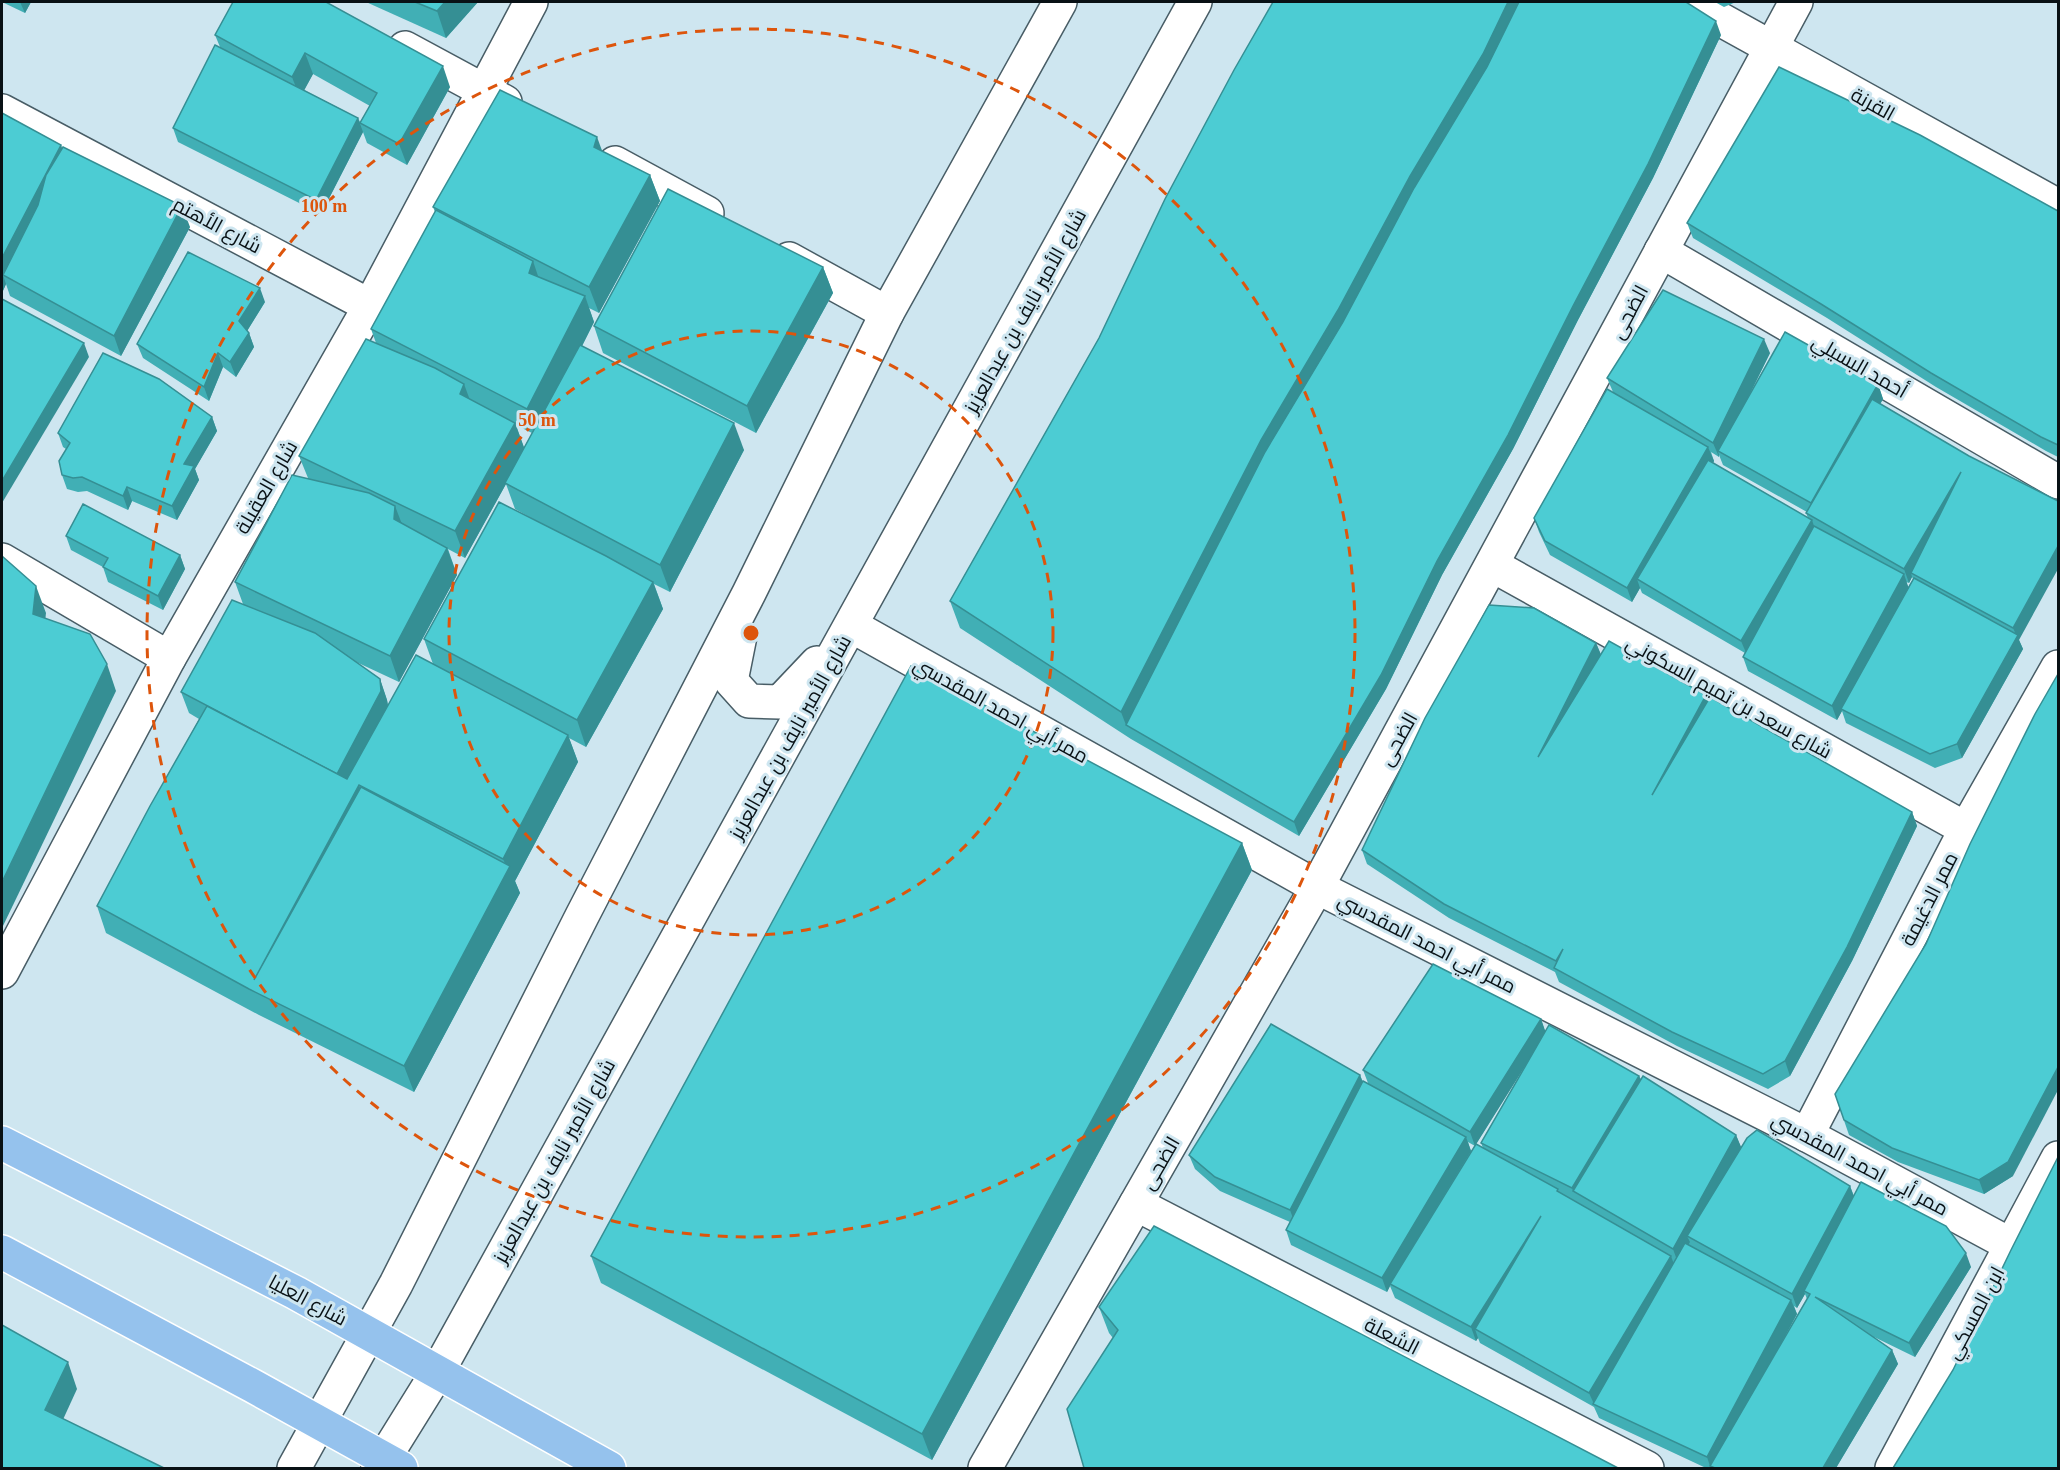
<svg xmlns="http://www.w3.org/2000/svg" width="2060" height="1470" font-family="'Times New Roman',Cairo,serif">
<style>
.lines{fill:none;stroke-linecap:round;stroke-linejoin:round}
.minor-casing{stroke:#485d66;stroke-width:36}
.tertiary-casing{stroke:#485d66;stroke-width:36}
.primary-casing{stroke:#fff;stroke-width:36}
.minor{stroke:#fff;stroke-width:33}
.tertiary{stroke:#fff;stroke-width:33}
.primary{stroke:#95c2ed;stroke-width:33}
.wall{fill:#41afb5;fill-rule:evenodd}
.shaded-wall{fill:#358f94}
.building{fill:#4cccd3;stroke:#358f94;stroke-width:1.5}
.ring{fill:none;stroke:#dd550c;stroke-width:3;stroke-dasharray:10 8}
.labels{text-anchor:middle;stroke-width:6;stroke-linejoin:round;paint-order:stroke}
.street-label{font-size:20px;fill:#091115;stroke:#cee6f0}
.centre{fill:#dd550c;stroke:#cee6f0;stroke-width:3}
.ring-label{font-size:18px;text-anchor:middle;font-weight:bold;fill:#dd550c;stroke:#cee6f0;stroke-width:6;stroke-linejoin:round;paint-order:stroke}
</style>
<rect width="100%" height="100%" fill="#cee6f0"/>
<g class="lines">
<defs>
<g id="minor">
<polyline points="1689,2 2058,206"/>
<polyline points="405,48 505,102"/>
<polyline points="2,111 370,306"/>
<polyline points="615,163 707,213"/>
<polyline points="1661,251 2058,482"/>
<polyline points="789,259 887,313"/>
<polyline points="2,560 169,658"/>
<polyline points="1492,565 1966,829"/>
<polyline points="852,626 1317,887 1807,1135 2011,1245"/>
<polyline points="2,972 169,658 370,306 531,2"/>
<polyline points="1807,1135 1966,829 2058,667"/>
<polyline points="1136,1204 1647,1468"/>
<polyline points="985,1468 1317,887 1796,2"/>
<polyline points="1892,1468 2058,1158"/>
</g>
<g id="tertiary">
<polyline points="740,636 731,681 749,701 780,702 817,663"/>
<polyline points="294,1468 396,1284 582,916 749,593 887,313 1060,2"/>
<polyline points="378,1468 437,1373 1195,2"/>
</g>
<g id="primary">
<polyline points="2,1143 296,1293 609,1468"/>
<polyline points="2,1252 253,1386 401,1468"/>
</g>
</defs>
<use href="#minor" class="minor-casing"/>
<use href="#tertiary" class="tertiary-casing"/>
<use href="#primary" class="primary-casing"/>
<use href="#minor" class="minor"/>
<use href="#tertiary" class="tertiary"/>
<use href="#primary" class="primary"/>
</g>
<g class="wall">
<polygon points="2,2 31,2 25,13"/>
<path d="M233 2 450 87 407 165 367 143 363 132 321 214 178 142 173 128 220 47 215 35ZM313 74 370 106 360 122 358 118 304 90Z"/>
<polygon points="366,2 478,2 446,38"/>
<polygon points="1715,2 1736,2 1724,7"/>
<polygon points="1721,35 1653,178 1578,320 1513,449 1442,575 1386,689 1299,836 1131,739 960,628 950,601 1099,338"/>
<polygon points="2,113 61,145 62,149 190,227 121,356 10,296 6,284 2,293"/>
<path d="M603 152 650 175 660 201 599 313 589 308 594 322 582 346 744 450 670 592 654 584 663 609 586 747 569 738 578 762 515 881 520 893 414 1092 259 1015 106 933 97 906 199 719 189 713 181 692 243 604 235 582 308 478 299 456 376 343 371 329 435 212 433 207ZM516 425 532 433 524 448ZM506 484 515 509 533 519 424 639 433 664 388 706 387 700 380 679 354 661 399 682 457 575 448 549 465 558Z"/>
<polygon points="2058,211 2058,457 2046,451 1936,387 1827,318 1693,238 1687,223"/>
<polygon points="823,267 833,293 756,433 603,353 594,326"/>
<polygon points="265,302 247,331 249,333 254,347 236,377 223,367 209,401 143,358 137,344"/>
<path d="M1770 353 1749 396 1878 384 1883 399 1880 404 1969 456 2019 640 2023 649 1962 758 1935 768 1846 723 1842 711 1837 720 1748 671 1743 657 1745 653 1642 593 1640 588 1632 602 1550 555 1539 532 1534 518 1613 392 1607 378ZM1711 452 1719 457V455L1723 465 1807 512 1806 513 1808 518 1713 463 1714 461ZM1912 577 1913 579 1908 587 1906 582 1909 583Z"/>
<polygon points="212,417 217,431 195,469 199,480 177,520 132,501 128,510 87,491 78,492 67,489 62,475 66,449 63,447 58,433"/>
<polygon points="66,536 180,555 185,569 163,610 108,582 103,567 71,550"/>
<polygon points="1596,643 1601,655 1708,700 1912,812 1917,826 1852,961 1790,1076 1768,1089 1677,1046 1559,982 1555,972 1449,918 1367,864 1362,850"/>
<polygon points="1242,843 1252,870 932,1460 601,1283 591,1256"/>
<path d="M1541 1019 1545 1032 1639 1076 1641 1079 1736 1135 1741 1148 1850 1186 1854 1196 1971 1267 1915 1357 1874 1337 1892 1350 1898 1364 1836 1468H1706L1599 1418 1594 1407 1480 1343 1478 1338 1476 1341 1395 1298 1390 1286 1387 1292 1291 1245 1286 1230 1290 1222 1220 1191 1195 1169 1189 1155 1360 1075 1363 1082 1368 1083 1363 1070ZM1529 1059 1481 1143 1483 1148 1476 1144ZM1468 1142 1475 1146 1471 1151ZM1805 1294 1807 1299 1781 1344 1797 1314 1794 1306 1797 1308Z"/>
<polygon points="1835,1094 2013,1176 1984,1194 1898,1162 1849,1135"/>
<polygon points="1099,1307 1618,1468 1113,1338 1109,1333"/>
</g>
<g class="shaded-wall">
<polygon points="20,2 31,2 25,13"/>
<polygon points="445,2 478,2 446,38 437,11"/>
<polygon points="1508,2 1531,2 1126,725 1121,712 1261,440"/>
<polygon points="1716,21 1721,35 1653,178 1578,320 1513,449 1442,575 1386,689 1299,836 1294,822 1437,561"/>
<polygon points="305,53 313,74 300,98 292,77"/>
<polygon points="443,66 450,87 407,165 399,144"/>
<polygon points="358,118 363,132 321,214 316,200"/>
<polygon points="597,137 607,164 594,147"/>
<polygon points="61,145 68,166 3,275 6,284 2,293 2,258"/>
<polygon points="650,175 660,201 599,313 589,287"/>
<polygon points="182,206 190,227 121,356 114,336"/>
<polygon points="533,261 542,288 529,273"/>
<polygon points="823,267 833,293 756,433 747,406"/>
<polygon points="260,288 265,302 244,336 239,321"/>
<polygon points="585,296 594,322 537,436 527,409"/>
<polygon points="249,333 254,347 236,377 230,362"/>
<polygon points="1764,339 1770,353 1721,452 1718,451 1719,455 1719,457 1713,443"/>
<polygon points="84,343 89,357 2,503 2,481"/>
<polygon points="218,353 223,367 209,401 204,387"/>
<polygon points="464,384 474,411 460,394"/>
<polygon points="1878,384 1883,399 1816,517 1811,503"/>
<polygon points="212,417 217,431 195,469 199,480 177,520 172,506 184,464"/>
<polygon points="515,423 525,450 505,483 506,484 465,558 455,531"/>
<polygon points="734,423 744,450 670,592 660,565"/>
<polygon points="1708,447 1714,461 1643,583 1637,579 1640,588 1632,602 1627,588"/>
<polygon points="1961,472 1911,573 1912,577 1909,583 1904,569"/>
<polygon points="127,487 132,501 128,510 123,496"/>
<polygon points="395,506 405,532 394,519"/>
<polygon points="1812,520 1817,535 1747,655 1741,641"/>
<polygon points="2058,546 2058,569 2019,640 2023,649 1962,758 1957,744 2017,637 2013,628"/>
<polygon points="447,548 457,575 399,682 390,656"/>
<polygon points="180,555 185,569 163,610 158,596"/>
<polygon points="1904,574 1909,589 1841,709 1842,711 1837,720 1832,706"/>
<polygon points="653,582 663,609 586,747 577,720"/>
<polygon points="36,586 46,613 43,640 33,614"/>
<polygon points="1596,643 1602,657 1538,757"/>
<polygon points="107,664 116,691 2,928 2,882"/>
<polygon points="380,679 387,700 389,711 343,796 336,775"/>
<polygon points="1706,695 1711,709 1652,795"/>
<polygon points="568,735 578,762 515,881 520,893 414,1092 404,1066 508,870 503,859"/>
<polygon points="359,785 368,811 254,980"/>
<polygon points="1912,812 1917,826 1852,961 1790,1076 1785,1061"/>
<polygon points="1242,843 1252,870 932,1460 922,1434"/>
<polygon points="1541,1019 1546,1033 1475,1146 1470,1132"/>
<polygon points="2058,1067 2058,1090 2013,1176 1984,1194 1979,1180"/>
<polygon points="1360,1075 1365,1089 1295,1224 1290,1210"/>
<polygon points="1639,1076 1645,1090 1573,1191 1577,1203 1572,1188"/>
<polygon points="1736,1135 1742,1149 1687,1236 1690,1242 1678,1263 1673,1249"/>
<polygon points="1466,1137 1471,1151 1390,1284 1390,1286 1387,1292 1382,1278"/>
<polygon points="1850,1186 1855,1200 1804,1291 1805,1294 1797,1308 1792,1294"/>
<polygon points="1541,1216 1475,1329 1478,1338 1476,1341 1471,1327"/>
<polygon points="1966,1253 1971,1267 1915,1357 1909,1343"/>
<polygon points="1671,1256 1676,1270 1594,1404 1589,1393"/>
<polygon points="1791,1300 1797,1314 1714,1468 1710,1466 1707,1457"/>
<polygon points="1892,1350 1898,1364 1836,1468 1823,1468"/>
<polygon points="68,1362 77,1389 55,1437 45,1410"/>
</g>
<g class="building">
<polygon points="233,2 326,2 443,66 399,144 360,123 377,93 305,53 292,77 215,35"/>
<polygon points="415,2 445,2 437,11"/>
<polygon points="1273,2 1508,2 1483,54 1410,176 1338,310 1261,440 1121,712 950,601 1099,338 1165,199 1234,70"/>
<polygon points="1519,2 1686,2 1716,21 1648,164 1573,306 1508,435 1437,561 1381,675 1294,822 1126,725 1265,452 1343,322 1414,188 1487,67"/>
<polygon points="215,45 358,118 316,200 173,128"/>
<polygon points="1779,67 1920,135 2058,211 2058,445 2041,437 1931,373 1821,304 1687,223"/>
<polygon points="500,90 597,137 594,147 650,175 589,287 433,207"/>
<polygon points="2,113 61,145 2,258"/>
<polygon points="63,147 182,206 114,336 3,275 38,205 46,175"/>
<polygon points="668,189 823,267 747,406 594,326"/>
<polygon points="436,210 533,261 529,273 585,296 527,409 371,329"/>
<polygon points="188,252 260,288 239,321 249,333 230,362 218,353 204,387 137,344"/>
<polygon points="1663,290 1764,339 1713,443 1607,378"/>
<polygon points="2,299 84,343 2,481"/>
<polygon points="1785,332 1878,384 1811,503 1718,451"/>
<polygon points="366,339 435,368 464,384 460,394 515,423 455,531 299,456"/>
<polygon points="580,345 734,423 660,565 505,483"/>
<polygon points="103,353 159,379 212,417 184,464 194,466 172,506 127,487 123,496 82,477 73,478 62,475 59,461 70,443 58,433"/>
<polygon points="1607,389 1708,447 1627,588 1545,541 1534,518"/>
<polygon points="1872,399 1969,456 2058,501 2058,546 2013,628 1911,573 1961,472 1904,569 1806,513"/>
<polygon points="1708,460 1812,520 1741,641 1637,579"/>
<polygon points="292,475 369,493 395,506 394,519 447,548 390,656 235,582"/>
<polygon points="499,502 606,556 653,582 577,720 424,639"/>
<polygon points="83,504 180,555 158,596 103,567 108,558 66,536"/>
<polygon points="1814,526 1904,574 1832,706 1743,657"/>
<polygon points="2,556 36,586 33,614 90,634 107,664 2,882"/>
<polygon points="1914,578 2018,635 1957,744 1930,754 1841,709"/>
<polygon points="232,600 315,633 380,679 381,691 337,774 181,692"/>
<polygon points="1489,605 1534,608 1596,643 1538,757 1609,641 1706,695 1652,795 1710,697 1912,812 1847,947 1785,1061 1763,1074 1672,1032 1554,968 1563,949 1556,961 1444,904 1362,850 1425,718"/>
<polygon points="416,655 568,735 503,859 359,785 254,980 361,787 510,866 404,1066 249,989 97,906 150,806 207,706 347,779"/>
<polygon points="911,666 1242,843 922,1434 591,1256"/>
<polygon points="2058,674 2058,1067 2008,1162 1979,1180 1892,1148 1844,1120 1835,1094 1926,944 1970,844 2035,714"/>
<polygon points="1433,964 1541,1019 1470,1132 1363,1070"/>
<polygon points="1271,1024 1360,1075 1290,1210 1215,1177 1189,1155"/>
<polygon points="1549,1025 1639,1076 1572,1188 1481,1143"/>
<polygon points="1643,1076 1736,1135 1673,1249 1573,1191"/>
<polygon points="1363,1081 1466,1137 1382,1278 1286,1230"/>
<polygon points="1757,1130 1850,1186 1792,1294 1687,1236 1747,1138"/>
<polygon points="1476,1144 1558,1189 1557,1191 1671,1256 1589,1393 1475,1329 1541,1216 1471,1327 1390,1284"/>
<polygon points="2058,1157 2058,1468 1893,1468 1953,1370 2011,1250"/>
<polygon points="1861,1182 1946,1226 1966,1253 1909,1343 1815,1297 1892,1350 1823,1468 1715,1468 1710,1466 1810,1294 1804,1291"/>
<polygon points="1154,1226 1618,1468 1084,1468 1067,1409 1118,1330 1099,1307"/>
<polygon points="1685,1243 1791,1300 1707,1457 1593,1404"/>
<polygon points="2,1325 68,1362 45,1410 164,1468 2,1468"/>
</g>
<g class="ring">
<circle cx="751" cy="633" r="302"/>
<circle cx="751" cy="633" r="604"/>
</g>
<g class="labels">
<g class="street-label">
<text transform="translate(1873 104) rotate(29)" y="7">القرنة</text>
<text transform="translate(217 225) rotate(28)" y="7">شارع الأهتم</text>
<text transform="translate(1025 311) rotate(-61)" y="7">شارع الأمير نايف بن عبدالعزيز</text>
<text transform="translate(1629 312) rotate(-62)" y="7">الضحى</text>
<text transform="translate(1860 366) rotate(30)" y="7">أحمد البسيلي</text>
<text transform="translate(266 487) rotate(-60)" y="7">شارع العقيلة</text>
<text transform="translate(1729 697) rotate(29)" y="7">شارع سعد بن تميم السكوني</text>
<text transform="translate(1001 710) rotate(29)" y="7">ممر أبي احمد المقدسي</text>
<text transform="translate(790 737) rotate(-61)" y="7">شارع الأمير نايف بن عبدالعزيز</text>
<text transform="translate(1398 739) rotate(-61)" y="7">الضحى</text>
<text transform="translate(1929 899) rotate(-63)" y="7">ممر الدغيمة</text>
<text transform="translate(1427 943) rotate(27)" y="7">ممر أبي احمد المقدسي</text>
<text transform="translate(554 1161) rotate(-61)" y="7">شارع الأمير نايف بن عبدالعزيز</text>
<text transform="translate(1160 1163) rotate(-60)" y="7">الضحى</text>
<text transform="translate(1860 1164) rotate(28)" y="7">ممر أبي احمد المقدسي</text>
<text transform="translate(308 1300) rotate(28)" y="7">شارع العليا</text>
<text transform="translate(1975 1313) rotate(-62)" y="7">ابن المسكي</text>
<text transform="translate(1392 1336) rotate(27)" y="7">الشعلة</text>
</g>
</g>
<circle cx="751" cy="633" r="9" class="centre"/>
<g class="ring-label">
<text x="324" y="212">100 m</text>
<text x="537" y="426">50 m</text>
</g>
<rect width="2060" height="1470" fill="none" stroke="#091115" stroke-width="6"/>
</svg>
